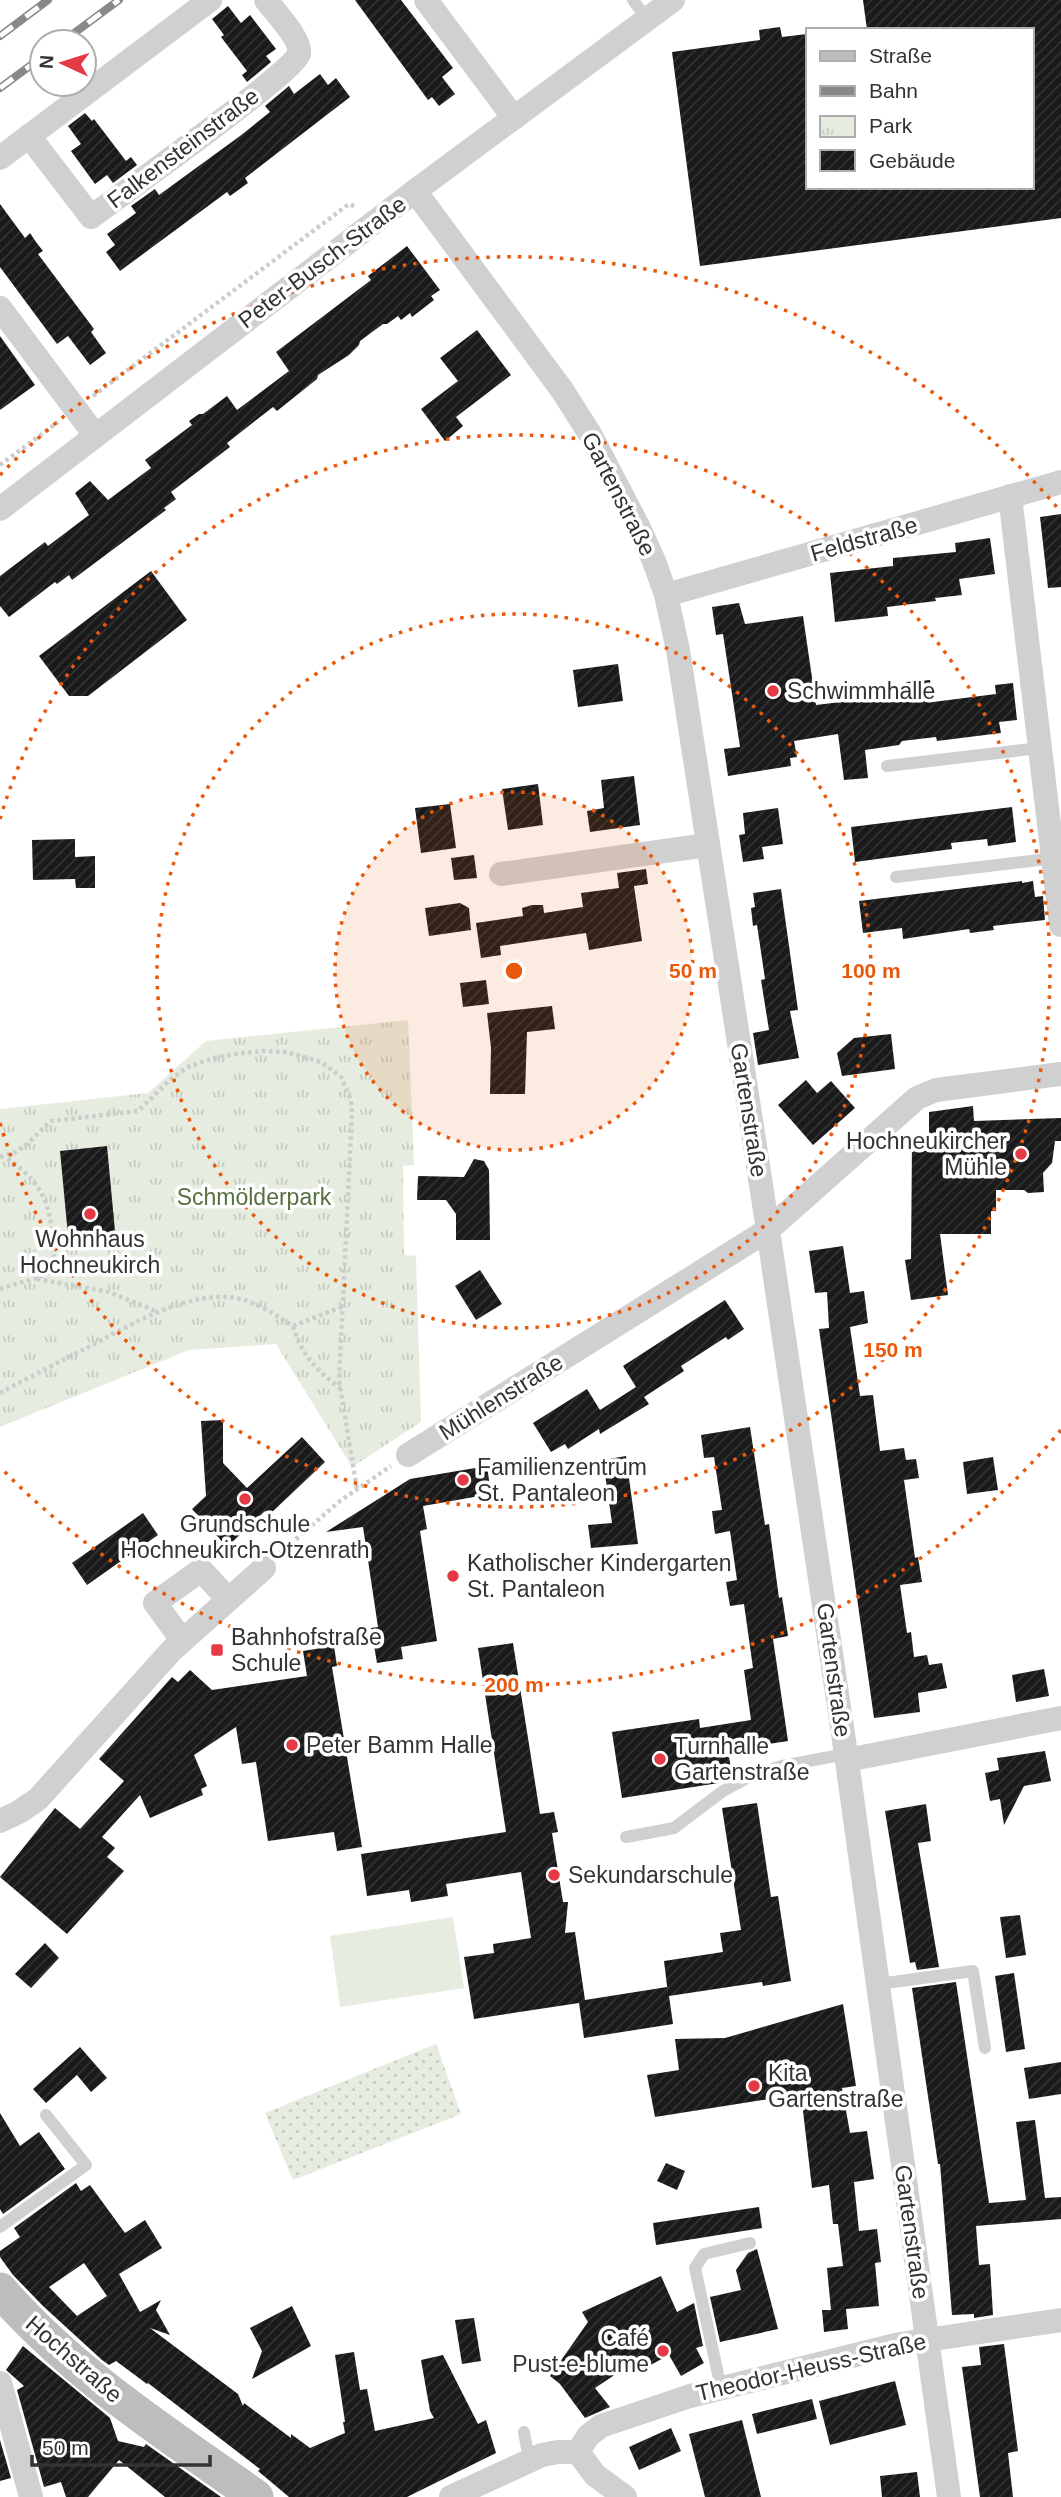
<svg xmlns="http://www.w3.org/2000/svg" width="1061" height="2497" font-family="Helvetica,sans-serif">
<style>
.grass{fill:url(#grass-dots)}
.park{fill:url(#park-tufts)}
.pitch{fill:#e6ecdf}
.building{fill:url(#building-hatch);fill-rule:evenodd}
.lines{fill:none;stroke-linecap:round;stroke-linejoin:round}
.path{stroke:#cdcdcd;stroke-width:4.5;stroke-dasharray:3.5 3.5;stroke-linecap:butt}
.lane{stroke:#d0d0d0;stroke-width:12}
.street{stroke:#d0d0d0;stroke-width:24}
.secondary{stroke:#bdbdbd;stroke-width:35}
.rail-casing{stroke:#888;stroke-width:8}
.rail{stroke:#fff;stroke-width:5;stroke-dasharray:16;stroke-linecap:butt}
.ring{fill:none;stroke:#e8590c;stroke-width:3.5;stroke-dasharray:3.5 7}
.poi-dot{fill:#e63946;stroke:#fff;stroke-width:2.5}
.labels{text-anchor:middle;stroke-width:7;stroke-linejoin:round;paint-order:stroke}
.street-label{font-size:23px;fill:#333;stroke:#fff}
.poi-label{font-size:23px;fill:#333;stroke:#fff;text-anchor:start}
.park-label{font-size:23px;fill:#56703f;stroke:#fff}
.centre{fill:#e8590c;stroke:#fff;stroke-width:3.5}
.ring-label{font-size:21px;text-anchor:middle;font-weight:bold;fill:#e8590c;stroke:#fff;stroke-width:7;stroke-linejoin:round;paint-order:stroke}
</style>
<defs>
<pattern id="grass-dots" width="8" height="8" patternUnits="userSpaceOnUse" patternTransform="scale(1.75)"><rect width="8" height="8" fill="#e6ecdf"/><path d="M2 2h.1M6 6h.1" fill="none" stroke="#c6cbc0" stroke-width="1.8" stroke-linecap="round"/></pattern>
<pattern id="park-tufts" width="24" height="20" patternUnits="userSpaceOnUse" patternTransform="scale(1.75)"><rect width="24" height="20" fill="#e6ecdf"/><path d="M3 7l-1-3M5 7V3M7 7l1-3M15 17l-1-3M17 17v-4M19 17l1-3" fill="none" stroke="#c6cbc0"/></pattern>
<pattern id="building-hatch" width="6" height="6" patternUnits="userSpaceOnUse" patternTransform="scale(1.75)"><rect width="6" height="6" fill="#1a1a1a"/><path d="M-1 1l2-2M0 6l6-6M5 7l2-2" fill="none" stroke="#333"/></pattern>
</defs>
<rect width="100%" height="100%" fill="#fff"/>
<polygon class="grass" points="436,2044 461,2114 293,2180 265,2113"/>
<polygon class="park" points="408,1020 414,1165 403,1166 404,1255 416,1256 421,1422 352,1467 276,1344 189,1350 0,1427 0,1109 148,1093 206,1041"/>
<polygon class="pitch" points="453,1917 464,1988 340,2007 330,1936"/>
<g class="building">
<polygon points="355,0 401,0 453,68 442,77 455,94 439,106 432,97 428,100"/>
<polygon points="863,0 1061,0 1061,218 700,266 672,52 760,40 759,30 780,27 782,37 807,34 807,187 1031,187 1031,30 867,30"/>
<polygon points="228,6 241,23 250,15 276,49 266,56 271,62 247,82 242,75 247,71 221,37 224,35 212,19"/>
<polygon points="320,74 328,85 336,78 350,97 245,178 248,183 230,196 227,192 120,271 106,252 115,245 107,234 136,213 131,206 155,189 159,195 240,136 270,112 265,106 289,86 294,94"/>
<polygon points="85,113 92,121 94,119 126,161 131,157 137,165 113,183 107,175 95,184 71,151 81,144 68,126"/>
<polygon points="0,204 25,238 30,233 36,242 43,251 38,254 94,329 91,332 106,353 90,365 68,336 57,344 0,267"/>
<polygon points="407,246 440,290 431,296 434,300 412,317 410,313 401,320 398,316 387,324 383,324 360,341 359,345 349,355 318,375 317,379 277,411 273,407 227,443 230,447 171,492 176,499 164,508 166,510 72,580 69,575 57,584 55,582 9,617 0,606 0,576 45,542 48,546 89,515 75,493 90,481 108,500 151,468 145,460 192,425 189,421 199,414 203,414 227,396 237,410 289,371 276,352 371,280 368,276"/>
<polygon points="477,330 511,375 456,417 463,426 445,441 421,409 458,381 440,358"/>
<polygon points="0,336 35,385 0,410"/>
<polygon points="1061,514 1061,587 1048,588 1040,517"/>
<polygon points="990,538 995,574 959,579 962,595 935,598 936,601 887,607 888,616 835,622 830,573 893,566 893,558 956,552 955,543"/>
<polygon points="151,571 187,620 88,696 69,696 39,656"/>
<polygon points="739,603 745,624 803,616 816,705 907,694 906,682 930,680 933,702 996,694 995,685 1013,683 1017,720 999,722 1001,733 937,741 936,737 902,741 899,745 865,750 868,778 844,780 838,734 794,741 797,757 790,758 791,766 728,776 724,749 740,747 723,634 716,635 712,607"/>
<polygon points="618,664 623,701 578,707 573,670"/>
<polygon points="634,776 640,825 590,832 587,811 604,808 601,780"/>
<polygon points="538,784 543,825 508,830 502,789"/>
<polygon points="450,804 456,848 421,853 415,808"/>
<polygon points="1012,807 1016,842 988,846 987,839 951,843 952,849 855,862 851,827"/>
<polygon points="778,808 783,844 762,847 764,859 743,862 739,835 745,834 743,813"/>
<polygon points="75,839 75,857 95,856 95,888 76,888 75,879 33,880 32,840"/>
<polygon points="474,855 477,878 454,880 451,858"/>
<polygon points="646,869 648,884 634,886 642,941 589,950 586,933 500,946 501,955 481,958 476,923 523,916 522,908 532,905 543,905 544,913 583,907 581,893 619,888 617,873"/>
<polygon points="1022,881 1022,883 1033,881 1035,897 1043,896 1045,920 993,926 994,930 970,933 969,929 903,939 902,928 863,933 859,901"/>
<polygon points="781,889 798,1010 790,1011 799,1058 758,1065 753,1033 769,1030 761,980 765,979 757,925 753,926 751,908 755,907 753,893"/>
<polygon points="460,903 469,908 471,930 429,936 425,908"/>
<polygon points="486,980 489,1004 463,1007 460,983"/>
<polygon points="552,1006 555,1029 527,1032 525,1094 490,1094 491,1048 487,1013"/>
<polygon points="891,1034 895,1069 842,1076 837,1053 854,1038"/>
<polygon points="806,1080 817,1093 831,1081 855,1108 813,1145 778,1105"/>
<polygon points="973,1106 974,1121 1061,1118 1061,1141 1055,1141 1052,1163 1043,1173 1044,1192 1028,1193 1024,1190 996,1190 996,1211 991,1211 991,1234 940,1234 948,1295 911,1300 905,1260 911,1259 912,1142 929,1142 929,1112"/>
<polygon points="107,1146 116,1242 69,1246 60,1151"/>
<polygon points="474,1159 484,1161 489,1170 490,1240 456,1240 456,1214 446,1200 417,1200 418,1176 464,1177"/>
<polygon points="843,1246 850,1293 864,1291 868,1323 850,1327 860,1396 873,1395 880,1451 904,1448 906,1460 916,1459 919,1478 904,1480 915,1558 918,1557 922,1582 900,1585 907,1633 911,1632 914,1657 927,1655 929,1665 942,1663 947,1688 918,1693 920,1712 874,1718 819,1329 829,1328 827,1292 815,1293 809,1251"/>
<polygon points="480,1270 502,1304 476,1320 455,1286"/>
<polygon points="725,1300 744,1329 728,1340 726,1337 681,1366 684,1371 644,1397 649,1404 600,1434 599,1429 568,1449 565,1444 551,1452 533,1423 587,1389 600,1410 636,1387 623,1366"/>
<polygon points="223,1420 223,1463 247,1488 302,1437 325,1462 269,1515 265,1511 227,1547 192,1509 206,1496 201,1421"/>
<polygon points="750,1427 765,1525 769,1524 779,1598 782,1597 788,1636 773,1639 788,1741 728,1750 732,1776 719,1783 622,1798 612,1732 699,1719 700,1728 751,1720 744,1670 753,1668 744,1604 730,1606 726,1582 737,1580 730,1531 715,1534 712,1511 722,1510 714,1457 704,1458 701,1435"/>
<polygon points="626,1456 638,1544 591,1548 588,1525 612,1523 603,1460"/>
<polygon points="993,1457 998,1490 967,1494 963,1462"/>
<polygon points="487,1466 491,1494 423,1506 427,1529 420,1531 437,1641 401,1647 403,1659 377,1663 371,1628 378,1627 363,1527 326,1532 410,1479"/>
<polygon points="143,1513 158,1535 87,1585 72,1563"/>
<polygon points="513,1643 540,1814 554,1812 558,1832 552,1833 563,1902 568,1902 565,1933 575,1932 585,2000 667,1987 668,1994 664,1961 723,1952 720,1933 741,1930 722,1808 757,1803 771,1897 778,1896 791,1981 763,1986 762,1982 669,1996 673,2024 584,2038 579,2003 474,2019 464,1957 494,1953 493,1944 531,1938 521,1872 446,1884 448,1896 411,1902 409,1890 367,1896 361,1854 506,1832 478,1648"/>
<polygon points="334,1646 337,1666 332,1667 362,1847 337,1851 334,1832 268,1841 256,1762 242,1764 236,1727 194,1755 207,1786 201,1789 203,1795 150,1818 140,1795 102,1837 115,1848 107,1857 124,1871 67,1934 0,1877 55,1808 80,1829 124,1781 99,1759 172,1677 178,1682 190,1670 212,1690 307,1676 303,1651"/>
<polygon points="1044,1669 1049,1696 1016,1702 1012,1675"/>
<polygon points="1045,1751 1051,1781 1024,1786 1004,1825 1000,1799 990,1801 985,1773 999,1770 997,1758"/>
<polygon points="926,1804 931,1841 918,1843 939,1967 917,1970 915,1962 910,1963 885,1811"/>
<polygon points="1020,1915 1026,1955 1006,1958 1000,1917"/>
<polygon points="45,1943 59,1958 31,1988 15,1974"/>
<polygon points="1014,1973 1025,2049 1006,2052 995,1976"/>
<polygon points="956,1982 989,2203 1026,2200 1016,2122 1035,2120 1045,2198 1061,2197 1061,2219 976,2226 979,2265 990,2264 993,2315 974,2318 974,2314 952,2315 940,2164 938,2164 912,1988"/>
<polygon points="843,2004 856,2086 842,2088 850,2133 867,2131 874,2179 854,2182 859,2231 877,2229 881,2262 875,2263 879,2306 846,2309 848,2329 824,2332 822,2310 831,2310 827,2268 843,2266 838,2224 833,2224 829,2185 812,2188 801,2094 655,2117 647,2075 679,2070 675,2039 725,2038"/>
<polygon points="80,2047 107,2078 91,2092 77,2075 46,2103 33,2089"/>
<polygon points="1061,2062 1061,2094 1029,2099 1024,2068"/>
<polygon points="0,2113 20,2146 39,2132 65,2169 3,2214 0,2209"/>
<polygon points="666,2163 685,2171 677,2190 657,2181"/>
<path d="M76 2183 81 2191 90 2185 125 2233 145 2220 162 2248 119 2274 140 2312 161 2300 156 2310 170 2335 150 2328 238 2394 243 2406 244 2403 291 2438V2434L310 2448 345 2433 343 2422H345L335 2355 354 2352 360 2390 367 2389 375 2431 434 2418 430 2411 421 2360 443 2355 478 2424 486 2420 496 2453 407 2497H289L258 2471 260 2469 148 2383 147 2384 116 2361 109 2365 102 2360 43 2306 13 2275 0 2257V2251L20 2237 14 2228ZM84 2263 107 2296 77 2316 49 2287Z"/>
<polygon points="759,2207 762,2228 656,2245 653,2223"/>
<polygon points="757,2249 778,2329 720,2342 710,2297 741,2290 736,2270 748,2253"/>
<polygon points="661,2276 677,2312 694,2303 703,2346 696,2348 704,2363 681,2376 669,2355 645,2368 640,2358 595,2388 610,2407 585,2418 560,2384 550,2376 588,2322 582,2312"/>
<polygon points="292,2306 311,2346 252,2379 262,2351 250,2328"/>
<polygon points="474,2318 481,2361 462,2364 455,2320"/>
<polygon points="1004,2344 1018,2451 1008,2453 1013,2497 980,2497 962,2367 981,2365 979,2347"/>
<polygon points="23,2346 110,2418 118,2441 144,2447 146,2444 221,2497 165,2497 119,2460 88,2497 66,2497 61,2482 44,2487 17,2390 24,2386 6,2370"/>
<polygon points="895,2381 906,2425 830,2445 819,2401"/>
<polygon points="812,2399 817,2419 757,2434 752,2414"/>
<polygon points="742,2420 761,2497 705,2497 689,2434"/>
<polygon points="671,2428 681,2451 639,2470 629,2447"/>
<polygon points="0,2440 11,2478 0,2481"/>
<polygon points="917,2472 920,2497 882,2497 880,2476"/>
</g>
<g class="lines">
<g class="path">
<polyline points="93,396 349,204 356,207"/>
<polyline points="0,465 58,422"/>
<polyline points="0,1157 16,1152 27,1144 51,1121 138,1111 171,1079 188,1067 214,1058 235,1054 263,1051 287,1052 321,1062 341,1077 351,1100 352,1113 339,1380 357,1489"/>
<polyline points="37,1279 109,1292 158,1312"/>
<path d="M0 1289 36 1278 55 1270C50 1215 55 1191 5 1157"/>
<polyline points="293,1326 344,1306"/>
<path d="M0 1393C28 1378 57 1363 85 1349 127 1327 186 1290 236 1298 257 1302 275 1315 293 1326 301 1354 317 1371 340 1388"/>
<polyline points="280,1553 340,1501 391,1466"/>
</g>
<g class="lane">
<polyline points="633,0 646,18"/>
<polyline points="887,766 1040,748"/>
<polyline points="896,877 1056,858"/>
<polyline points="626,1837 674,1828 723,1791 753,1775 782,1766 846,1754"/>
<polyline points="879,1984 973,1971 985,2048"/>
<polyline points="0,2227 86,2165 46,2115"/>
<polyline points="721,2388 695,2268 704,2254 750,2243"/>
<polyline points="524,2432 529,2459"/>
</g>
<g class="street">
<polyline points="426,0 514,118"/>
<path d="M29 136 91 217C118 197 295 71 299 54 302 40 275 12 266 0"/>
<polyline points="0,158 210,0"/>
<polyline points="415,191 562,390 590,434 638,526 654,561 666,595 678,650 768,1230 846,1754 949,2497"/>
<polyline points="0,308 95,435"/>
<polyline points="1010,496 1061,925"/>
<polyline points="0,509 415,191 673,0"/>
<polyline points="666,595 1061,482"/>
<polyline points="501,874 707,845"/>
<polyline points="408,1455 768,1230 917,1098 936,1090 1061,1074"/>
<polyline points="182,1640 155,1603 201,1570 228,1599"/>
<polyline points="847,1760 1061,1718"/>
<polyline points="0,1821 19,1812 38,1799 172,1650 264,1568"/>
<polyline points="0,2383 31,2497"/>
<polyline points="578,2452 588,2436 601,2426 690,2396 900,2344 1061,2320"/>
<polyline points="578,2452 595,2475 625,2497"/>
<polyline points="451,2497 542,2455 558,2452 578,2452"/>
</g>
<path class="secondary" d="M0 2290C73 2374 166 2433 256 2497"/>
<defs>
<g id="rail">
<polyline points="0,36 48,0"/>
<polyline points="62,42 119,0"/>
<polyline points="0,88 42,57"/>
</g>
</defs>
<use href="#rail" class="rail-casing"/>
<use href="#rail" class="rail"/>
</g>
<circle cx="514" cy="971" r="179" fill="#e8590c" fill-opacity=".12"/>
<g class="ring">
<circle cx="514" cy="971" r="179"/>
<circle cx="514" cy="971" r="357"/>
<path d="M0 819A536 536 0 1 1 0 1123"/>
<path d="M1061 1430A714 714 0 0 1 0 1467M0 475A714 714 0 0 1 1061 512"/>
</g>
<g class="poi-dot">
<circle cx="773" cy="691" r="7"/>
<circle cx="1021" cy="1154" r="7"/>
<circle cx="90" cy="1214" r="7"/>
<circle cx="463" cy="1480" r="7"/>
<circle cx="245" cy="1499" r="7"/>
<circle cx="453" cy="1576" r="7"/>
<rect x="210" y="1643" width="14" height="14" rx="3.5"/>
<circle cx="292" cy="1745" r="7"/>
<circle cx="660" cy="1759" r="7"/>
<circle cx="554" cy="1875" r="7"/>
<circle cx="754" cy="2086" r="7"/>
<circle cx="663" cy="2351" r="7"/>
</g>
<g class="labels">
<g class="street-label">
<text transform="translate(183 148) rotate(-37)" y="8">Falkensteinstraße</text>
<text transform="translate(322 262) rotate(-37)" y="8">Peter-Busch-Straße</text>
<text transform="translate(619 494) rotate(63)" y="8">Gartenstraße</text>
<text transform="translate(864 539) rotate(-16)" y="8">Feldstraße</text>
<text transform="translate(749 1110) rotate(81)" y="8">Gartenstraße</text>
<text transform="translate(501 1397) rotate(-32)" y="8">Mühlenstraße</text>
<text transform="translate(834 1670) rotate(82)" y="8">Gartenstraße</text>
<text transform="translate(912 2232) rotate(82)" y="8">Gartenstraße</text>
<text transform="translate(74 2359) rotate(41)" y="8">Hochstraße</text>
<text transform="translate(811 2367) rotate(-13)" y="8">Theodor-Heuss-Straße</text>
</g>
<g class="poi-label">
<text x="787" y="699">Schwimmhalle</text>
<text x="1007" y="1149" text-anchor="end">Hochneukircher<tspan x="1007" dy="26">Mühle</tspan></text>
<text x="90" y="1247" text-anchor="middle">Wohnhaus<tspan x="90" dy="26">Hochneukirch</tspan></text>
<text x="477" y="1475">Familienzentrum<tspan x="477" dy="26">St. Pantaleon</tspan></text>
<text x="245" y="1532" text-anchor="middle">Grundschule<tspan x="245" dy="26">Hochneukirch-Otzenrath</tspan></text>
<text x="467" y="1571">Katholischer Kindergarten<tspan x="467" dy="26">St. Pantaleon</tspan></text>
<text x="231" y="1645">Bahnhofstraße<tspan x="231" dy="26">Schule</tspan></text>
<text x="306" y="1753">Peter Bamm Halle</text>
<text x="674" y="1754">Turnhalle<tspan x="674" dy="26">Gartenstraße</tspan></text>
<text x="568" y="1883">Sekundarschule</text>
<text x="768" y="2081">Kita<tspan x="768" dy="26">Gartenstraße</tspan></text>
<text x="649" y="2346" text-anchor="end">Café<tspan x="649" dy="26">Pust-e-blume</tspan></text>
</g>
<g class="park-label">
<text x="254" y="1205">Schmölderpark</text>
</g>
</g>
<circle cx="514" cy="971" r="10" class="centre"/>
<g class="ring-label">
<text x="693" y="978">50 m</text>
<text x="871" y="978">100 m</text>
<text x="893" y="1357">150 m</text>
<text x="514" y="1692">200 m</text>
</g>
<rect x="806" y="28" width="228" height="161" fill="#ffffff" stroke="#adadad" stroke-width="2"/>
<rect x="820" y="51" width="35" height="10" fill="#bdbdbd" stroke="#adadad" stroke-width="2"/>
<text x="869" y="63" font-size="21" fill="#333333">Straße</text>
<rect x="820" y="86" width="35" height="10" fill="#888888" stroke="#adadad" stroke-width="2"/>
<text x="869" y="98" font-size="21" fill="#333333">Bahn</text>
<rect x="820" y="116" width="35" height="21" fill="url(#park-tufts)" stroke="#adadad" stroke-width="2"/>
<text x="869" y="133" font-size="21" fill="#333333">Park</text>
<rect x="820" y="150" width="35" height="21" fill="url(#building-hatch)" stroke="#adadad" stroke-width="2"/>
<text x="869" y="168" font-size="21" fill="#333333">Gebäude</text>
<g transform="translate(63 63) rotate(274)"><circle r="33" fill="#ffffff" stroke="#adadad" stroke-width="2"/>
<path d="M0-5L12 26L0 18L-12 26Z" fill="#e63946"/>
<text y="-10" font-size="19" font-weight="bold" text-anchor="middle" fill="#333333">N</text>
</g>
<path d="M32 2455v10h178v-10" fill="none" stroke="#333333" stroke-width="3.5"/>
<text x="42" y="2455" font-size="21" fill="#333333" stroke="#ffffff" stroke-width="5" paint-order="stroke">50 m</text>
</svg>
